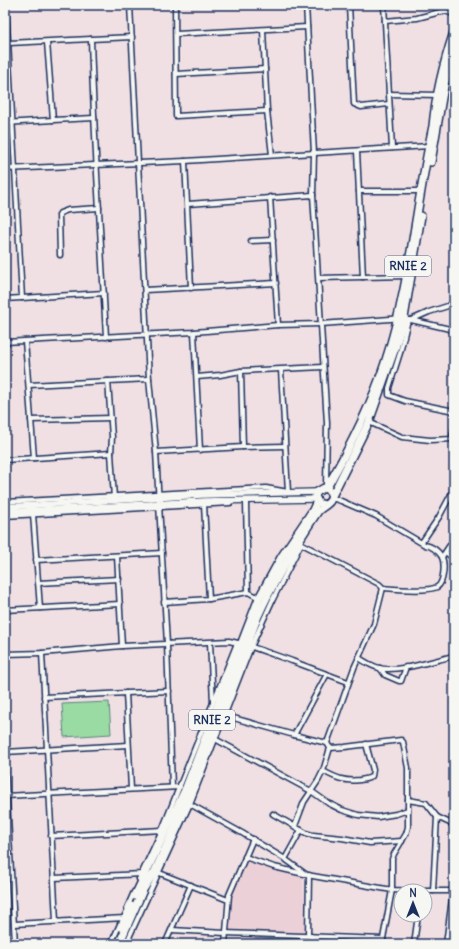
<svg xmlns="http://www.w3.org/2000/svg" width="459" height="949" font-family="Delius,sans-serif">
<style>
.built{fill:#ecd0d8}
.green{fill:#9adaa3;stroke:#5a8480}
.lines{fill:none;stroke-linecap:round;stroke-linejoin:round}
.street-casing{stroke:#1b2f5e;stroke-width:7}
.secondary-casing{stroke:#1b2f5e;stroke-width:8}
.highway-casing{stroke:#1b2f5e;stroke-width:10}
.street{stroke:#f6f6f2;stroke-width:4}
.secondary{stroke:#f6f6f2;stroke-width:5.5}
.highway{stroke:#f6f6f2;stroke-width:7}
.labels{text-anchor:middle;stroke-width:3;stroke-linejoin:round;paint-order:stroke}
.shield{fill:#f6f6f2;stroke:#5d6b8a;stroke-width:1}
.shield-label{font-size:12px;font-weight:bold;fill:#1b2f5e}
</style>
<rect width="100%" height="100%" fill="#f0e0e3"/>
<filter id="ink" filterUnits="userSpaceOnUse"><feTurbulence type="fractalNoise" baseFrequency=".025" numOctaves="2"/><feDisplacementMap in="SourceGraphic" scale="8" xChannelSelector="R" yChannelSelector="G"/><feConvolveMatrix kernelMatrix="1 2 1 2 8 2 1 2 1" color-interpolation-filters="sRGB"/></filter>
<g filter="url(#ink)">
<polygon class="built" points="247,861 303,878 306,935 230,933 230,898"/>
<polygon class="green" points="109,702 111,734 64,737 62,704"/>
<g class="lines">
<defs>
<g id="street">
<polyline points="6,5 22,298"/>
<polyline points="130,5 149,379 156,452 167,644 172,787"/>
<polyline points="175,5 176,116 267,111"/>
<polyline points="306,5 314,153 313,195 327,423 326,486"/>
<polyline points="349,5 354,104 361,107 389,104"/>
<polyline points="384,5 392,148"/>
<polyline points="385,21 417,18 444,11 454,14"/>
<polyline points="263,30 267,111 272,155"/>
<polyline points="176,34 307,27"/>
<path d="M91 39C94 139 101 238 106 337"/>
<polyline points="47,42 53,120 94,118"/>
<polyline points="9,43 132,37"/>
<polyline points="176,74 265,69"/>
<polyline points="389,94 438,95"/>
<polyline points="5,123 53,120"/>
<polyline points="357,151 363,277"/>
<polyline points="185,161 191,288"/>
<polyline points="5,169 185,161 429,146"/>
<polyline points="359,191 421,191"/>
<polyline points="270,197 278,325"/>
<polyline points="188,204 313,195"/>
<polyline points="251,241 273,240"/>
<polyline points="60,255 59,215 60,213 68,210 99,208"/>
<polyline points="319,278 406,276"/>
<polyline points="145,290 276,283"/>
<polyline points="5,299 104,293"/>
<polyline points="408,320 411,320 429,312 454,304"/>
<polyline points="411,320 454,330"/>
<polyline points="194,332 200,450"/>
<polyline points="25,341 34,458"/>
<polyline points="5,342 194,332 278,325 321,324 404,318 408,320 400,353 389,388 389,395 405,401 454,411"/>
<polyline points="241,371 243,447"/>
<polyline points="197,377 220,375 241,371 323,367"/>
<polyline points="108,381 112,437 111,453 114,498"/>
<polyline points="29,385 149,379"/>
<polyline points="31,420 111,418"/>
<polyline points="369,422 402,437 430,440 454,439"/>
<polyline points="452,438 454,428"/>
<polyline points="156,452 243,447 285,446"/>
<polyline points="5,460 111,453"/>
<polyline points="5,502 266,488 288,492 281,370"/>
<polyline points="246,503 248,592"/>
<polyline points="204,504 209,599"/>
<polyline points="33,514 40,608"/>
<polyline points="5,516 230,503"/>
<polyline points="422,542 439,517 454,489"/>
<path d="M300 543 379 584 383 588C395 589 428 592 437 587 444 583 445 564 442 557 438 551 432 546 425 545L376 516 341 501 332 498"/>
<polyline points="446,552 449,555 454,556"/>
<polyline points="117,556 122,646"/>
<polyline points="442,557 454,539"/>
<polyline points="36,560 162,553"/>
<polyline points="38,583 119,579"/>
<polyline points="164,602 209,599 248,592 259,598"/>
<polyline points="5,610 120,604"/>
<polyline points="210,643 213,702"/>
<polyline points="249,646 292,661 348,682"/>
<polyline points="42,653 56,921"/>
<polyline points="5,654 42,653 122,646 229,641 238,643"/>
<path d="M359 658C365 662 372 666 379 668 397 673 435 660 454 656"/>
<polyline points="380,668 385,675 399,681 401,681 406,667"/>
<polyline points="126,693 131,789"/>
<polyline points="44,697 169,691"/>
<polyline points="223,715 294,735 327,743"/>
<polyline points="294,735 327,674"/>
<polyline points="215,739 311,791 328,803 342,810 358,815 378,817 396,814 408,810"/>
<polyline points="330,748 345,747 401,740 403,742 408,768 408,827 406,834 394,854 392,859 392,890 382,944"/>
<polyline points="5,752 128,745"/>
<polyline points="5,763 15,944"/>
<path d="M323 771C336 778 345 782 360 780 365 779 369 779 372 776L373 770 366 744"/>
<polyline points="5,796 180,787"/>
<polyline points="408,800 426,803 437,817 454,825"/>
<polyline points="188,803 242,833 285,859 307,875 392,890 414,891"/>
<polyline points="273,814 306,833 313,835 342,838 370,843 402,841"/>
<polyline points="295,826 304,802 318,781 323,771 330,748 327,743 354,668 374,624 383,588"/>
<polyline points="51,836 162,830"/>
<polyline points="245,857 274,867 304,874"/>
<polyline points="285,859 301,830"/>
<polyline points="157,872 228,900"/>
<polyline points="54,878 143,874"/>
<polyline points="139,879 162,830 237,643 242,643"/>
<polyline points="425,891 454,891"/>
<polyline points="433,891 437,817"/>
<polyline points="127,908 134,892"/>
<polyline points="14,924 125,918"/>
<polyline points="172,930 225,933 383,939"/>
<polyline points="308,936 309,875"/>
<polyline points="311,936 313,944"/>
<polyline points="111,944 120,924"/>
<polyline points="126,944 190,804 251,647 273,599 300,546 300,541"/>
<polyline points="165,944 191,885"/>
<polyline points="225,944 229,895 253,839"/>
<polyline points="414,944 418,915"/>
<polyline points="446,944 453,891"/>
</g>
<g id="secondary">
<polyline points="5,507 202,495 317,492"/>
<polyline points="5,512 205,501 316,499"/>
</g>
<g id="highway">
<polyline points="431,162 444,86 454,50"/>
<path d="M326 489C349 449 371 407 385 363 410 287 416 204 433 126 436 94 444 62 454 32"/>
<polyline points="332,496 369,422 395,348 404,318 421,216"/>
<polyline points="135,896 185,790 259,598 282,556 313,510 317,501"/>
<polyline points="121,927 131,906"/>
<path d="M119 944 143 890 155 871 186 802 258 616C273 582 292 551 312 520 314 517 316 514 318 511 323 506 334 502 331 494 330 490 327 489 324 488L317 492 315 496 318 503 325 505"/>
</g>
</defs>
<use href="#street" class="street-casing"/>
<use href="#secondary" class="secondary-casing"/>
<use href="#highway" class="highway-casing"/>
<use href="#street" class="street"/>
<use href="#secondary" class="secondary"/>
<use href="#highway" class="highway"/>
</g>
</g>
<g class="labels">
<g class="shield">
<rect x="385" y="256" width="46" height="20" rx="3"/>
<rect x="189" y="710" width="46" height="20" rx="3"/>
</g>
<g class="shield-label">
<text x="408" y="270">RNIE 2</text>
<text x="212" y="724">RNIE 2</text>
</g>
</g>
<rect width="459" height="949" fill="none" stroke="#f6f6f2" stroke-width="20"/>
<rect x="10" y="10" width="439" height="929" fill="none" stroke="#1b2f5e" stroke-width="1.5" filter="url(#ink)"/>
<g transform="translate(413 903)"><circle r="19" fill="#f6f6f2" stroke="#9ea6b7"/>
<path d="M0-3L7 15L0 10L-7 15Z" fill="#1b2f5e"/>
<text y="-6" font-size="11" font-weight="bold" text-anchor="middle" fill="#1b2f5e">N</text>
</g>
</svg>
